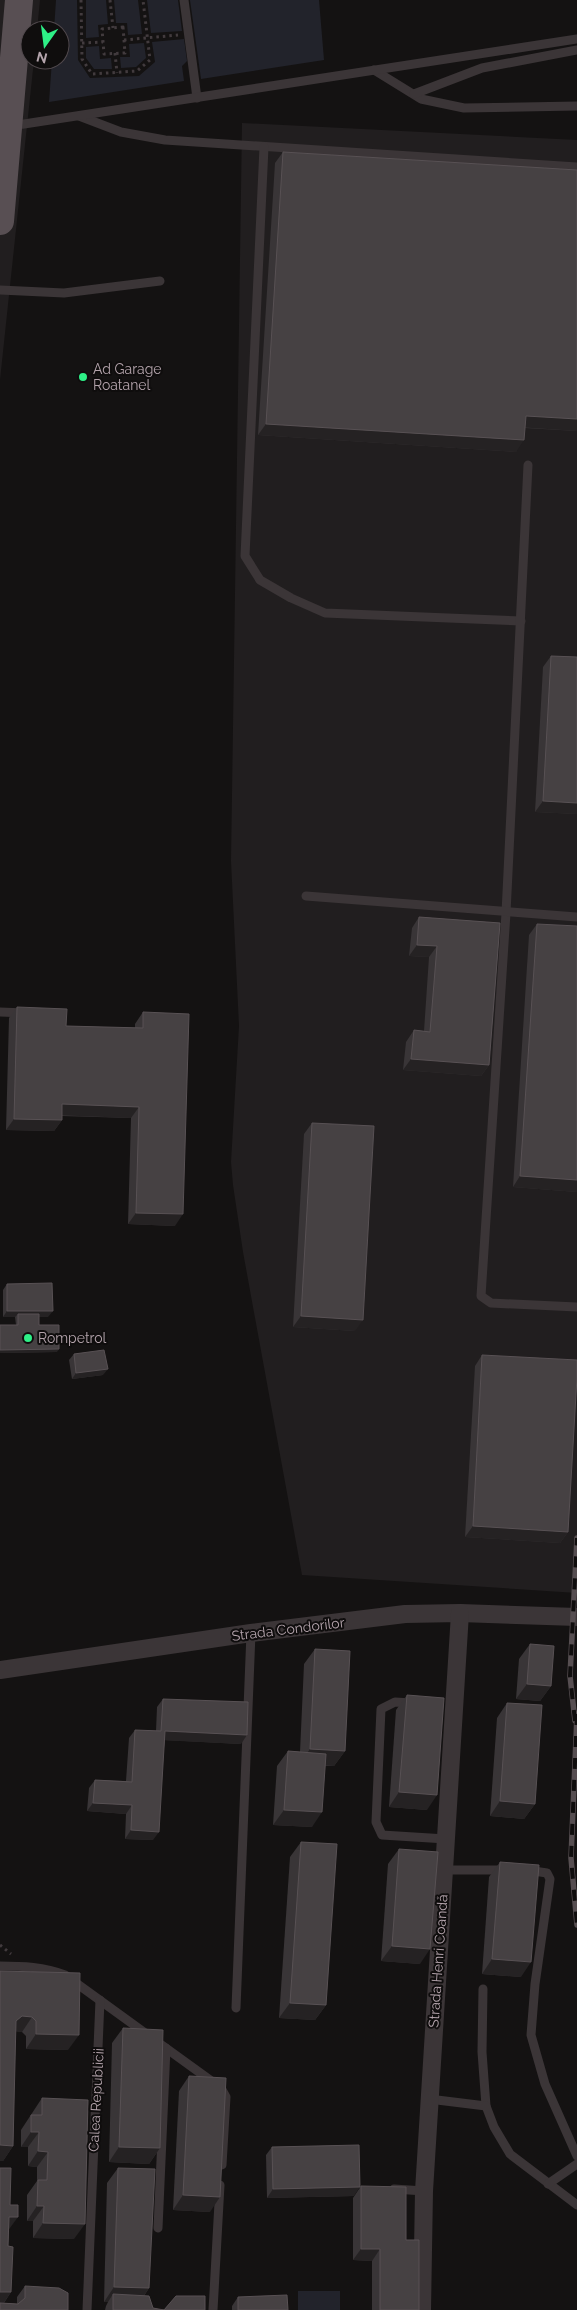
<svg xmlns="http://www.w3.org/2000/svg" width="577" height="2310" font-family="Raleway,sans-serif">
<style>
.built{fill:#211e1f}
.green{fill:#22232b}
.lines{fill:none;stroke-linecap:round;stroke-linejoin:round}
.path{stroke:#423b3e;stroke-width:3;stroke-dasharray:2.5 4;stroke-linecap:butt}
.service{stroke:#3b3537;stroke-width:9}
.minor{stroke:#3b3537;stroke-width:18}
.primary{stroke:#584f53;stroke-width:28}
.rail-casing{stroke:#564e51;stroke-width:5.5}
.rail{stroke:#0f0d0d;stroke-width:4;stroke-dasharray:11;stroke-linecap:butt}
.wall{fill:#393537}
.shaded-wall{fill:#252223}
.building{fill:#464143;stroke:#585154}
.poi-dot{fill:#2ef087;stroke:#0f0d0d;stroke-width:2}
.labels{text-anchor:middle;stroke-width:4;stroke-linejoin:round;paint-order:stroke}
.poi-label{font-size:14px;fill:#b4a4ac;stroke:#0f0d0d;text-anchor:start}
.street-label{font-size:14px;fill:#b4a4ac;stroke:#0f0d0d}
</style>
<rect width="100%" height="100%" fill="#141212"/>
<g class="built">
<polygon points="0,0 40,0 37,30 30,30 30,60 34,60 0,380"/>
<polygon points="242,123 577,140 577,1593 302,1575 243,1252 233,1185 231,1162 239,1026 231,861"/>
</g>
<g class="green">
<polygon points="56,0 77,0 78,60 90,78 139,76 155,62 152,42 184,39 187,61 182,66 184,81 49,102 52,60 60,60 60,30 54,30"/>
<polygon points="86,0 106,0 108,24 98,25 99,37 86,38"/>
<polygon points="114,0 138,0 142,34 128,35 127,23 116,23"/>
<polygon points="147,0 178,0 182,31 151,33"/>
<polygon points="190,0 319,0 324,60 201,79"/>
<polygon points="144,43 146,58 136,67 121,68 120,57 130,57 129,44"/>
<polygon points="99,46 100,59 111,58 112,69 94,69 86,58 86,47"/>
<rect x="298" y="2291" width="42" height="19"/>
</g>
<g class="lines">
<g class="path">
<polyline points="81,0 82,59 92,74 137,71 150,60 143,0"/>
<polyline points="110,0 113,28"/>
<polygon points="123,27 125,53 104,54 102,29"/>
<polyline points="124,40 178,35"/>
<polyline points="82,43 103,42"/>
<polyline points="115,53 117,73"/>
<polyline points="0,1945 11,1954"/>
</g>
<g class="service">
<polyline points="184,0 197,98"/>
<polyline points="374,70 421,99 464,108 577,106"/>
<polyline points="414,94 482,68 577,50"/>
<polyline points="79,116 121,132 165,140 577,167"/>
<polyline points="11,126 577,39"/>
<polyline points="264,147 245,556 260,580 291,598 325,613 521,621"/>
<polyline points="0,290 64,293 160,281"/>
<polyline points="528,465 506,913 481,1296 491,1303 577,1307"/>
<polyline points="306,896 577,917"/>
<polyline points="0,1012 25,1013"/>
<polyline points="412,1703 395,1702 381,1709 376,1822 382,1835 446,1839"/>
<polyline points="444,1870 504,1870"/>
<polyline points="527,1870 547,1873 550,1879 535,1984 531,2035 545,2084 577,2156"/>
<path d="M0 1966C23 1966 44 1967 65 1975L221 2088 226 2097 222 2165"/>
<polyline points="483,1989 482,2052 486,2106"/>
<polyline points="236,2008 251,1633"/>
<polyline points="429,2099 486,2106 494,2127 510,2154 577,2205"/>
<polyline points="548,2184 577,2164"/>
<polyline points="394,2189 424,2191"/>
<polyline points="158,2228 166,2048"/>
<polyline points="87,2310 100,2000"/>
<polyline points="213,2310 220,2185"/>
</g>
<g class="minor">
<polyline points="0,1670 251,1633 405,1614 460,1613 577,1617"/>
<polyline points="422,2310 424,2191 460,1613"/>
</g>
<polyline class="primary" points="0,221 19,0"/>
<defs>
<g id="rail">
<polyline points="577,1714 571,1858 577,1925"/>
<polyline points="575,1721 570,1676 577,1538"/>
</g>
</defs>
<use href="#rail" class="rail-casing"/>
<use href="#rail" class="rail"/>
</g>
<g class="wall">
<polygon points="283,152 577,170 577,431 525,428 516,452 258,435 275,163"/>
<polygon points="551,656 577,657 577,814 535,812 543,667"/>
<polygon points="419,917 500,923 489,1065 481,1076 403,1070 406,1042 414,1030 424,1031 429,957 409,956 412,928"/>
<polygon points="537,924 577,1192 513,1187 529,935"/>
<polygon points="17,1007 66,1026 135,1028 135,1024 143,1012 175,1226 128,1224 131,1118 62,1116 62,1120 54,1131 6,1130 9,1018"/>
<polygon points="312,1123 355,1331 293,1327 304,1134"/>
<polygon points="7,1284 48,1317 39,1317 39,1325 57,1352 0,1353 0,1325 16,1325 15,1317 3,1317 3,1290"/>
<polygon points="74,1354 103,1375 72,1379 69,1360"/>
<polygon points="482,1355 568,1532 560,1543 465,1537 475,1366"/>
<polygon points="530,1644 551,1686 540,1701 516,1699 519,1659"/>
<polygon points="315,1649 345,1751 334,1766 325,1766 312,1827 273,1825 277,1766 288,1751 300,1752 304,1664"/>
<polygon points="407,1695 427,1810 389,1807 396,1710"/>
<polygon points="163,1699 241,1744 165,1740 153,1840 125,1839 126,1814 87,1811 89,1788 95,1780 126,1781 129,1738 135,1730 156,1731 157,1707"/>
<polygon points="507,1703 535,1804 524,1819 490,1816 497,1718"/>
<polygon points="301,1842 326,2005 315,2020 279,2018 290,1857"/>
<polygon points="399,1849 420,1964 381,1961 388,1864"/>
<polygon points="500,1862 521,1977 482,1974 489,1877"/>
<polygon points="0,1971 68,2050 26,2049 26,2036 22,2032 15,2031 13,2146 3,2161"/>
<polygon points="123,2028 160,2148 149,2164 109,2162 112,2043"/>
<polygon points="189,2076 210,2212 173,2210 179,2091"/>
<polygon points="42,2098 74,2239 33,2238 33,2221 27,2221 27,2195 37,2181 37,2167 28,2166 28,2147 21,2147 21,2130"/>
<polygon points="272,2147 354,2196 267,2198 266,2155"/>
<polygon points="118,2168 149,2288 144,2296 153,2308 164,2310 205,2310 105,2310 106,2306 108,2302 104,2302 107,2183"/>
<polygon points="361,2186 406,2240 419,2310 372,2310 372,2261 353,2260 353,2198"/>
<polygon points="9,2229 8,2246 11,2292 4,2303 17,2304 17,2297 25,2286 68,2310 0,2310"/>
<polygon points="238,2297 288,2310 232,2310 232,2306"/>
</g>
<g class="shaded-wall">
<polygon points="526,416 577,419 577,431 518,427"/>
<polygon points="266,424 524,440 516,452 258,435"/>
<polygon points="543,801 577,803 577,814 535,812"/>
<polygon points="417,945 437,946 429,957 409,956"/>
<polygon points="411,1059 489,1065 481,1076 403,1070"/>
<polygon points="62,1104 139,1107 131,1118 54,1115"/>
<polygon points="14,1119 62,1120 54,1131 6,1130"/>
<polygon points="520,1176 577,1180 577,1192 513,1187"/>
<polygon points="136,1213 183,1214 175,1226 128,1224"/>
<polygon points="7,1311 53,1311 48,1317 18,1317 18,1314 15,1317 3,1317"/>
<polygon points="301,1316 363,1320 355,1331 293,1327"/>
<polygon points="59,1349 57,1352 0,1353 0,1350"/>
<polygon points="108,1369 103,1375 72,1379 76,1373"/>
<polygon points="473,1526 568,1532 560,1543 465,1537"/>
<polygon points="527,1684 551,1686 540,1701 516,1699"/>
<polygon points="165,1731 247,1735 241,1744 159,1740"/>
<polygon points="310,1749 345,1751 334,1766 299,1764"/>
<polygon points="399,1792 437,1795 427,1810 389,1807"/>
<polygon points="500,1801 535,1804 524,1819 490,1816"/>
<polygon points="93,1803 132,1805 126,1814 87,1811"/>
<polygon points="284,1810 322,1812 312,1827 273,1825"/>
<polygon points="131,1830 159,1832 153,1840 125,1839"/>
<polygon points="392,1946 430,1949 420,1964 381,1961"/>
<polygon points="492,1959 531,1962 521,1977 482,1974"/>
<polygon points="290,2003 326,2005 315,2020 279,2018"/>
<polygon points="22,2016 32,2017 22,2032 11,2031 16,2021"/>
<polygon points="36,2034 79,2035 68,2050 26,2049"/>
<polygon points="31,2132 39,2132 28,2147 21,2147"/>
<polygon points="0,2145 13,2146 3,2161 0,2161"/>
<polygon points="119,2147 160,2148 149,2164 109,2162"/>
<polygon points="38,2151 48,2152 37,2167 28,2166"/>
<polygon points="360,2187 354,2196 267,2198 273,2189"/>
<polygon points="183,2195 220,2197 210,2212 173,2210"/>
<polygon points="37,2206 44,2206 33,2221 27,2221"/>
<polygon points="9,2217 18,2217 7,2232"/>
<polygon points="43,2223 85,2224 74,2239 33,2238"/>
<polygon points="361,2249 380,2249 372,2261 353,2260"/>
<polygon points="114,2287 149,2288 139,2303 113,2294 108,2302 104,2302"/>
<polygon points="0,2292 11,2292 1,2307 0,2307"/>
</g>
<g class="building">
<polygon points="283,152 577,170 577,419 526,416 524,440 266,424"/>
<polygon points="551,656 577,657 577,803 543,801"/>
<polygon points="419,917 500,923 489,1065 411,1059 414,1030 430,1032 437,946 417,945"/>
<polygon points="537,924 577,926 577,1180 520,1176"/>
<polygon points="17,1007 67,1009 66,1026 143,1028 143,1012 189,1014 183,1214 136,1213 139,1107 62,1104 62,1120 14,1119"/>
<polygon points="312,1123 374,1126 363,1320 301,1316"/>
<polygon points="52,1283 53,1311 7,1311 7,1284"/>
<polygon points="18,1314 39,1314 39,1325 59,1325 59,1349 0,1350 0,1325 18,1325"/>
<polygon points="104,1350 108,1369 76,1373 74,1354"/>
<polygon points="482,1355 577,1360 577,1377 568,1532 473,1526"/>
<polygon points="530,1644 554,1646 551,1686 527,1684"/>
<polygon points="315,1649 350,1651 345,1751 310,1749"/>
<polygon points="407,1695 444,1698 437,1795 399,1792"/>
<polygon points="163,1699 248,1702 247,1735 165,1731 159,1832 131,1830 132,1805 93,1803 95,1780 132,1782 135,1730 161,1731"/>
<polygon points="507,1703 542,1705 535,1804 500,1801"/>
<polygon points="288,1751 326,1754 322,1812 284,1810"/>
<polygon points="301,1842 337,1844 326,2005 290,2003"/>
<polygon points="399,1849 438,1852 430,1949 392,1946"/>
<polygon points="500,1862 539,1865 531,1962 492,1959"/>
<polygon points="0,1971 80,1973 79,2035 36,2034 36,2021 32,2017 22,2016 16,2021 13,2146 0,2145"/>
<polygon points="123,2028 163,2030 160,2148 119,2147"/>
<polygon points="189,2076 226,2078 220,2197 183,2195"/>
<polygon points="42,2098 88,2100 85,2224 43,2223 44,2206 37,2206 38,2180 47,2180 48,2152 38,2151 39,2132 31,2132 31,2115 42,2115"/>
<polygon points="359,2145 360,2187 273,2189 272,2147"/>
<polygon points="0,2168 11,2168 10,2205 18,2205 18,2217 9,2217 8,2246 13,2247 11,2292 0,2292"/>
<polygon points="118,2168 155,2169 149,2288 114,2287"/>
<polygon points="361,2186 406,2187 406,2240 419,2240 419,2310 380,2310 380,2249 361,2249"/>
<polygon points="25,2286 59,2288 68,2293 68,2310 0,2310 0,2303 18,2304 25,2298"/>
<polygon points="113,2294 149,2296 153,2308 164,2310 176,2296 205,2296 205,2310 113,2310"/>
<polygon points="287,2295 288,2310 238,2310 238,2297"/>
</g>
<g class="poi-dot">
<circle cx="83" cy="377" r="5"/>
<circle cx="28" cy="1338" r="5"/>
</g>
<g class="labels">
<g class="poi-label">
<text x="93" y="374">Ad Garage<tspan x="93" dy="16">Roatanel</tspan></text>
<text x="38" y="1343">Rompetrol</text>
</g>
<g class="street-label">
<text transform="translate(288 1629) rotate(-7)" y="5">Strada Condorilor</text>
<text transform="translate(438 1961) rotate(-86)" y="5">Strada Henri Coandă</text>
<text transform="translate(96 2100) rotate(-87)" y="5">Calea Republicii</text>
</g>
</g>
<g transform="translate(45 45) rotate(194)"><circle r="24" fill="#0f0d0d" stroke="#51494d"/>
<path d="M0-4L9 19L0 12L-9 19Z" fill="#2ef087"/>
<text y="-8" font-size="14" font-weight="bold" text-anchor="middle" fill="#b4a4ac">N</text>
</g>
</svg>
